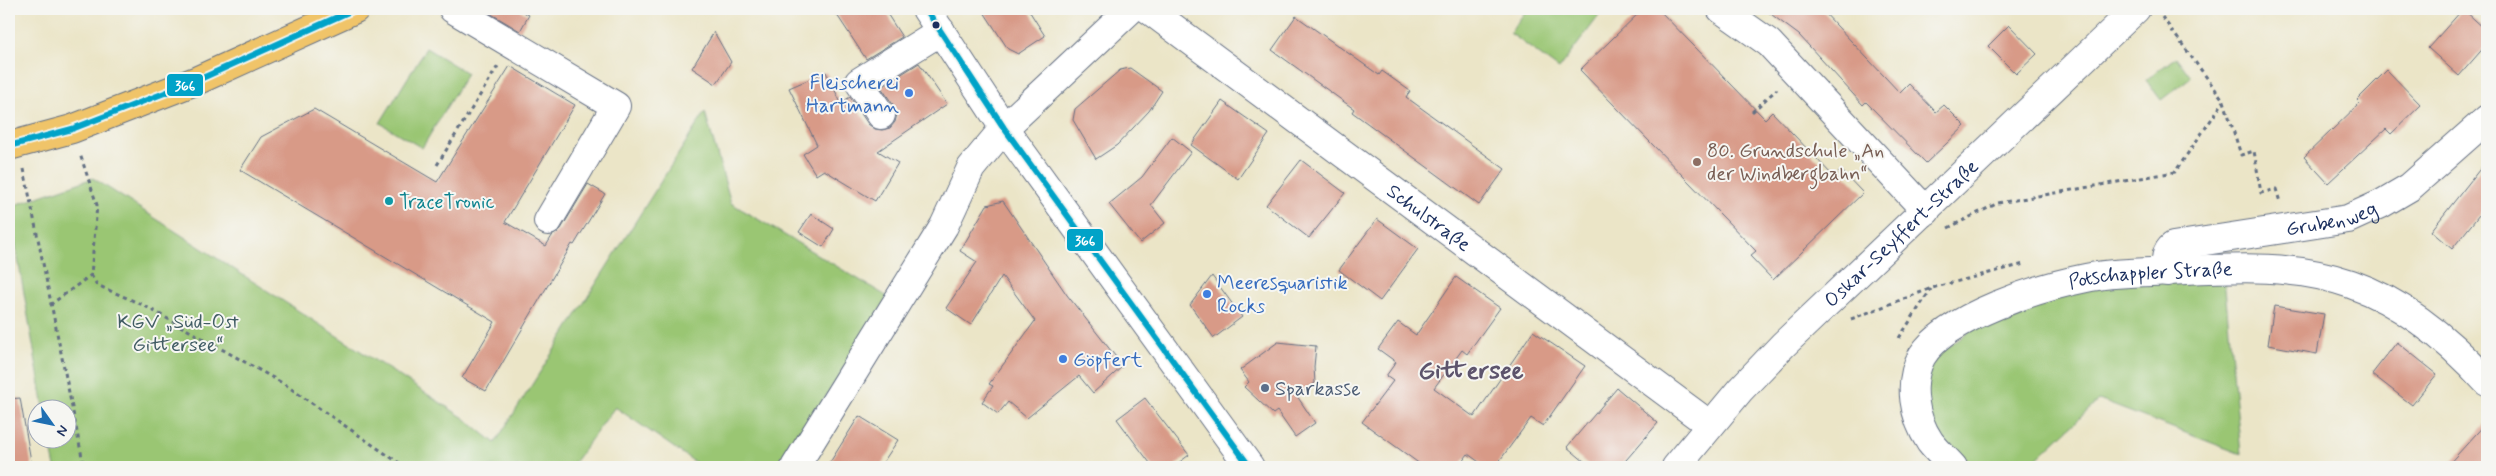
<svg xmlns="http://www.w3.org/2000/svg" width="2496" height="476" font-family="Mynerve,sans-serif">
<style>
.green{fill:#9ac673;stroke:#5a7a68}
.building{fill:#d89a87}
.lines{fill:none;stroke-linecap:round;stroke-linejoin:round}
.minor-casing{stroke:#646f83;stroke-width:30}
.major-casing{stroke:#646f83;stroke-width:30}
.path{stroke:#646f83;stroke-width:3;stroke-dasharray:4 4;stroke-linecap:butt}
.minor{stroke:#fff;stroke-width:28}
.major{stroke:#f0c469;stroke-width:28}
.bus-1-casing{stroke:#f6f6f2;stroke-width:10}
.bus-1{stroke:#01a3c8;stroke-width:6}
.bus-dot{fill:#1b2f5e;stroke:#f6f6f2;stroke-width:2}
.shop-dot{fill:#3f7fe0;stroke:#f6f6f2;stroke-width:2}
.education-dot{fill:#8d6e63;stroke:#f6f6f2;stroke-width:2}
.culture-dot{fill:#0f9aa8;stroke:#f6f6f2;stroke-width:2}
.service-dot{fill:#5c6f8a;stroke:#f6f6f2;stroke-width:2}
.labels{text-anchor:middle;stroke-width:4;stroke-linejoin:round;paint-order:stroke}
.shop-label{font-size:20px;fill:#366cbe;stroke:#f6f6f2;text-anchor:start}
.education-label{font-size:20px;fill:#785e54;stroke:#f6f6f2;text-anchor:start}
.culture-label{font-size:20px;fill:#0d838f;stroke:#f6f6f2;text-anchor:start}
.street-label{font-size:20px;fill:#1b2f5e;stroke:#f6f6f2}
.park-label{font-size:20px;fill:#415c64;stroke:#f6f6f2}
.service-label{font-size:20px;fill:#4e5e75;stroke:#f6f6f2;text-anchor:start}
.district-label{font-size:25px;font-weight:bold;fill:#5d546c;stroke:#f6f6f2}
.line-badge{stroke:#f6f6f2;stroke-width:2}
.badge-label{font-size:14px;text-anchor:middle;font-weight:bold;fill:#fff}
</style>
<rect width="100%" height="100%" fill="#f6f6f2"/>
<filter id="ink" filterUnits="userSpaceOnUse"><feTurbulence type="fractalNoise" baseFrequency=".02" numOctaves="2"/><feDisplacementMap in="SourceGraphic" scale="10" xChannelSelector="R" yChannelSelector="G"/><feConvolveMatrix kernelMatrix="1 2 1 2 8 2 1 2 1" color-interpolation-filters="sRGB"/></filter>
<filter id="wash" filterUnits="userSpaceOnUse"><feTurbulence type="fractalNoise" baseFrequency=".0096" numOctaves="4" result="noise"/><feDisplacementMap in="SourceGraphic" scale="20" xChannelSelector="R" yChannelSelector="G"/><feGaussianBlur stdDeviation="1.12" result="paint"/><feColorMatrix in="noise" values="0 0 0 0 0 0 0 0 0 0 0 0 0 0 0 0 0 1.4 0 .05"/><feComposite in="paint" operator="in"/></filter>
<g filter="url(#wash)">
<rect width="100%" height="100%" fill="#ebe5c7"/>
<g class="green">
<polygon points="1527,9 1604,9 1559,69 1510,33"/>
<polygon points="426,48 467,73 422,148 380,123"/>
<polygon points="2176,57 2191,77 2161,100 2146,80"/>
<polygon points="705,112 731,203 888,297 782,467 702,467 615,407 571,467 55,467 49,439 68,438 68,408 44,408 9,207 93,178 464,418 495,443"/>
<polygon points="2223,268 2241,454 2099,400 2028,467 1953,467 1914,386 1916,371 2014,299"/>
</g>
<g id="blocks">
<g class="building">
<polygon points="483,9 518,9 529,15 520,31"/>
<polygon points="833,9 884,9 902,37 866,59"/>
<polygon points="982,9 1028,9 1045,36 1018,54 1008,49"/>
<polygon points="1643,9 1658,9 1765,119 1772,112 1834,177 1841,170 1863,193 1773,280 1750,256 1756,251 1580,70"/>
<polygon points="1764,9 1821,9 1900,93 1909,84 1936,112 1944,105 1965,126 1926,163 1866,102 1863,105 1799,35"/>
<polygon points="2463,9 2487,31 2487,44 2459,76 2428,48"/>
<polygon points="1296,16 1379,75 1382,71 1410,91 1406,97 1505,169 1479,205 1352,112 1354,109 1272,50"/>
<polygon points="2009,25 2037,54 2016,74 1988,46"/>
<polygon points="714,32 731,62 716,84 692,68"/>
<polygon points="919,63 947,104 878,151 898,163 875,201 824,170 816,175 803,154 817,145 789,88 826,72 841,103 850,97 868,124 875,129 882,130 890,128 895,122 897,114 894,106 881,87"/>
<polygon points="510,66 575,105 505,222 546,246 552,236 561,229 588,184 605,194 574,245 572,244 486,391 462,378 495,322 240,170 261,137 314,109 437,182"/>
<polygon points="1130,68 1162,91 1149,111 1117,145 1096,159 1073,120 1075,109 1120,70"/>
<polygon points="2387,70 2421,105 2391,134 2386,129 2328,183 2304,157 2360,103 2357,100"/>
<polygon points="1222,101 1269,134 1238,179 1191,145"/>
<polygon points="1172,137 1191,152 1151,205 1165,223 1140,243 1109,204 1142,177"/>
<polygon points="1301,160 1345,193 1309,238 1266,205"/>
<polygon points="2487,160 2487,205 2452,249 2431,231"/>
<polygon points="1003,201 1067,295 1123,366 1093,393 1079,376 1027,418 1008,402 998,414 982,402 993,386 989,384 1035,321 1002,276 971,325 946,308 977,262 960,251 987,205"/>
<polygon points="811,214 834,229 823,247 799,232"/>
<polygon points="1377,219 1418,249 1380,301 1339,270"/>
<polygon points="1212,276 1242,317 1214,338 1190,305"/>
<polygon points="1456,277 1500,308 1467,354 1462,350 1434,388 1474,417 1533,331 1585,366 1543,426 1531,418 1495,467 1486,467 1468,454 1458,467 1424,467 1362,422 1393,381 1386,376 1396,362 1378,349 1398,322 1416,335"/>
<polygon points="2274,306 2324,314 2317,354 2268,345"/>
<polygon points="1278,342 1316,346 1314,367 1315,383 1297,396 1315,423 1295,437 1277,411 1273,414 1244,387 1249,382 1240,370"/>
<polygon points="2397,342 2437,374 2412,405 2372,374"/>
<polygon points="1617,388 1658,423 1620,467 1591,467 1567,447"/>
<polygon points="20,398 32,467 9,467 9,399"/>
<polygon points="1145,398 1189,455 1173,467 1153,467 1117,419"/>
<polygon points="859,416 898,440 880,467 827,467"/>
<polygon points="2487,422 2487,467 2446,467"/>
</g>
</g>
</g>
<g filter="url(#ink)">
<use href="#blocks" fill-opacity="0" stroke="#646f83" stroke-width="1"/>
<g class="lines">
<defs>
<g id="minor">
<polyline points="453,9 616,106 548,221"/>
<polyline points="926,9 1004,128 1250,467"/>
<path id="s1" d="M1148 9 1710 425"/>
<polyline points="1721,9 1769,43 1926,211"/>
<polyline points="881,115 859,82 941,31"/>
<path id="s2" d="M2167 272C2166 261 2164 253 2173 246L2348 219 2381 204 2410 187 2487 119"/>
<polyline points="795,467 944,226 971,168 1004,128 1131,9"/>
<path id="s3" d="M1676 467 1740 390 1783 345 2136 9"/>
<path id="s4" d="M1953 467C1946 459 1937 451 1930 442 1914 418 1907 383 1922 356 1947 316 2041 287 2086 278 2113 272 2141 273 2168 271 2230 268 2291 263 2351 284 2405 303 2449 340 2487 382"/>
</g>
<polyline id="major" points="9,146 72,129 198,80 355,9"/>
</defs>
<use href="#minor" class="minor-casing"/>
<use href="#major" class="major-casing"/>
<g class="path">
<polyline points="2162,17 2224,101 2241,155 2254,151 2261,193 2276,189 2280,202"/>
<polyline points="1752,112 1777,89"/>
<polyline points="437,165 498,66"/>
<polyline points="24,169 84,467"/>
<polyline points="1948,228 1998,203 2175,172 2224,101"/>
<polyline points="91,275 97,285 143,305 284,384 405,467"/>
<polyline points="50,305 91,275 97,205 80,154"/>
<polyline points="1851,319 1932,288 2024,264"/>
<polyline points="1899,338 1931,289"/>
</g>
<use href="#minor" class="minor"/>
<use href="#major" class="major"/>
<defs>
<g id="bus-1">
<polyline points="926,9 1004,128 1250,467"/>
<polyline points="9,146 72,129 198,80 355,9"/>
</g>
</defs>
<use href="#bus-1" class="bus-1-casing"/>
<use href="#bus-1" class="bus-1"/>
</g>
</g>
<circle class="bus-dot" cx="936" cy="25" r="4.5"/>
<g class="shop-dot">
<circle cx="909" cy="93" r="5"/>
<circle cx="1207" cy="294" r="5"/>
<circle cx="1063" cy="359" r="5"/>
</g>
<circle class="education-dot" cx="1697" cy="162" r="5"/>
<circle class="culture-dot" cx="389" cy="201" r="5"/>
<circle class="service-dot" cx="1265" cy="388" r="5"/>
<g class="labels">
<g class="shop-label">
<text x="899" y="89" text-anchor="end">Fleischerei<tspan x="899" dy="23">Hartmann</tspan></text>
<text x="1217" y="289">Meeresquaristik<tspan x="1217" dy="23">Rocks</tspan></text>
<text x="1073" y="366">Göpfert</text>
</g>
<g class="education-label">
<text x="1707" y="157">80. Grundschule „An<tspan x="1707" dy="23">der Windbergbahn“</tspan></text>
</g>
<g class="culture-label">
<text x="399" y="208">TraceTronic</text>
</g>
<g class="street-label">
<text dy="7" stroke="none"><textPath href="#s1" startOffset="350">Schulstraße</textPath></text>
<text dy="7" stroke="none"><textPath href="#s2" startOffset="189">Grubenweg</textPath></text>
<text dy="7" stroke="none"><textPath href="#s3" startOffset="325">Oskar-Seyffert-Straße</textPath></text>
<text dy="7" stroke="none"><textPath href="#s4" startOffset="374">Potschappler Straße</textPath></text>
</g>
<g class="park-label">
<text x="178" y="328">KGV „Süd-Ost<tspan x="178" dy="23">Gittersee“</tspan></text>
</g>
<g class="service-label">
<text x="1275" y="395">Sparkasse</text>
</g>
<g class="district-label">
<text x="1471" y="378">Gittersee</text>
</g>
</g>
<g class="line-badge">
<rect x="166" y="73" width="38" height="24" rx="5" fill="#01a3c8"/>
<rect x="1066" y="228" width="38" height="24" rx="5" fill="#01a3c8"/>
</g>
<g class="badge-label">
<text x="185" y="90">366</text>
<text x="1085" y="245">366</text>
</g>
<rect width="2496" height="476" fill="none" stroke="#f6f6f2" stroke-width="30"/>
<g transform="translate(52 424) rotate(123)"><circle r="24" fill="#f6f6f2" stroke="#9ea6b7"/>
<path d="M0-4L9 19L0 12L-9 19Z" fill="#1f6fb2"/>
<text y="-8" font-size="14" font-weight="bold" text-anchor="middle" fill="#1b2f5e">N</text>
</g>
</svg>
